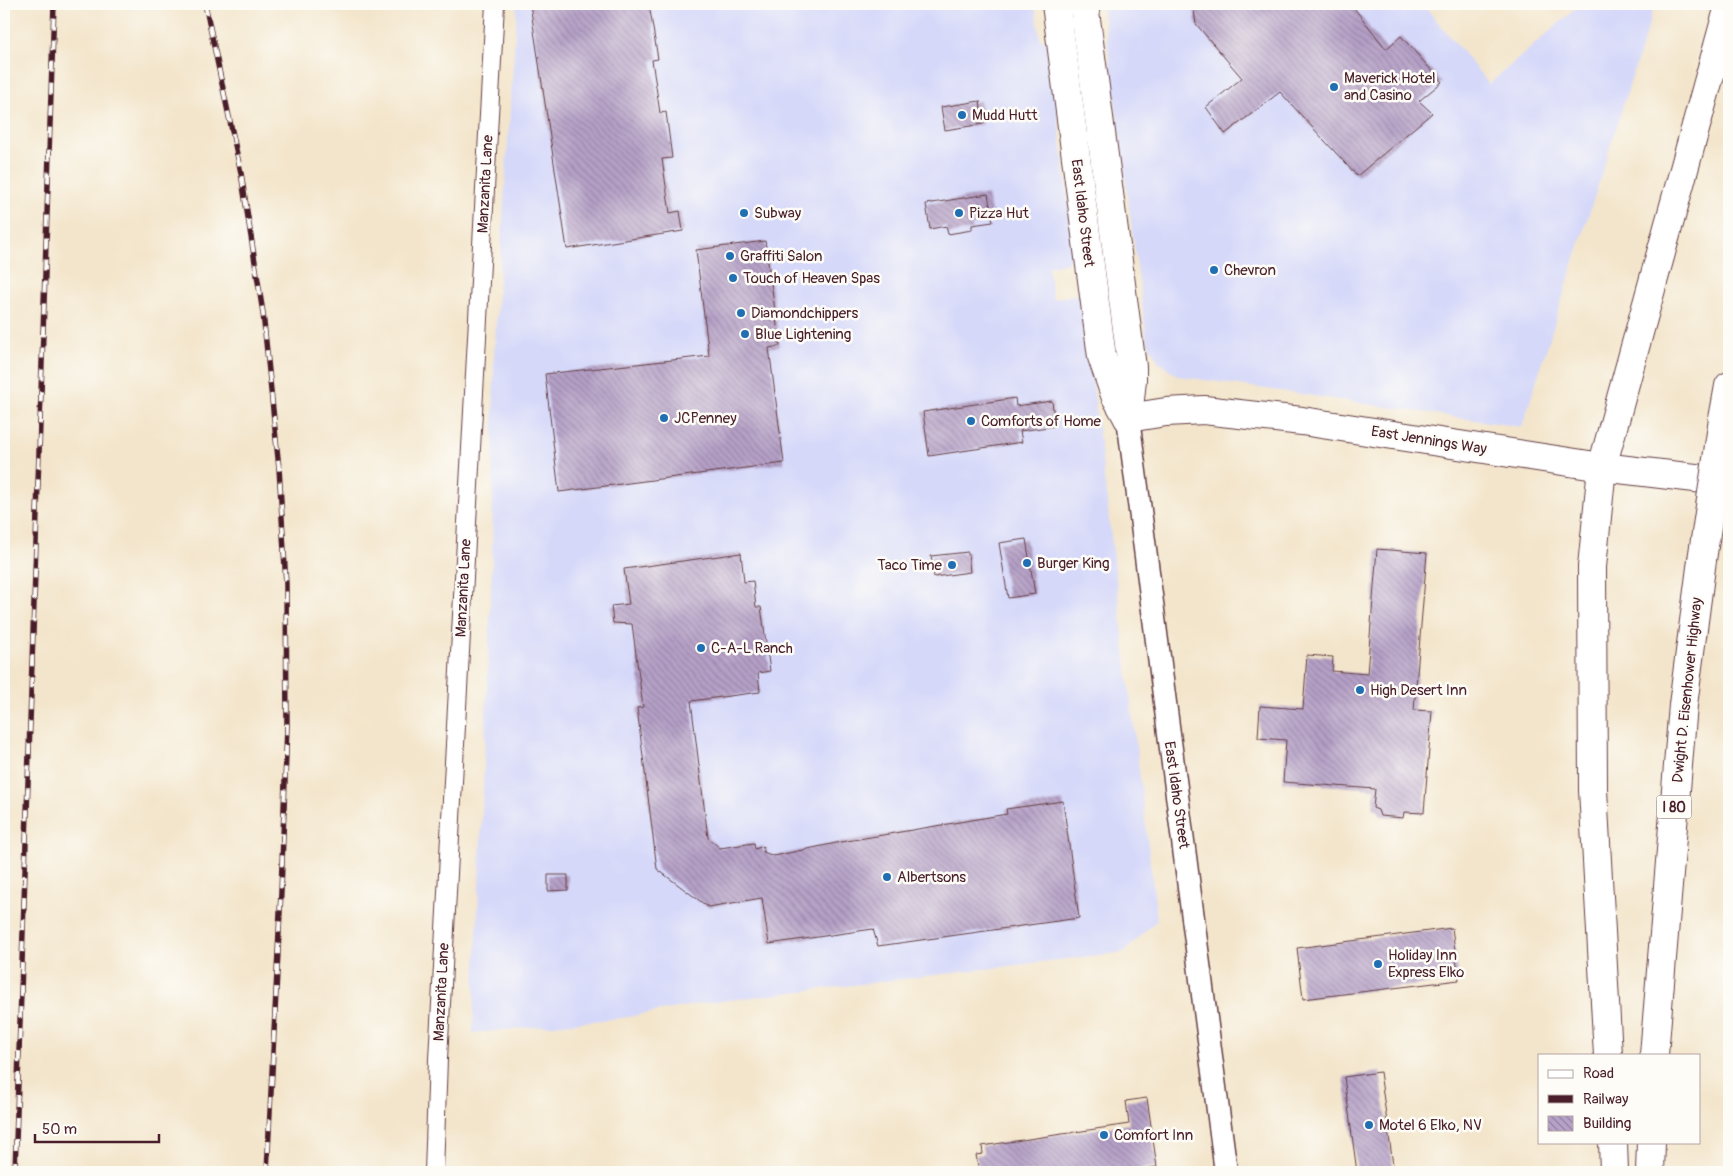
<svg xmlns="http://www.w3.org/2000/svg" width="1733" height="1176" font-family="Pangolin,sans-serif">
<style>
.built{fill:#d5d8f9}
.building{fill:url(#building-back-hatch)}
.lines{fill:none;stroke-linecap:round;stroke-linejoin:round}
.minor-casing{stroke:#633d43;stroke-width:20}
.tertiary-casing{stroke:#633d43;stroke-width:25}
.primary-casing{stroke:#633d43;stroke-width:30}
.motorway-casing{stroke:#633d43;stroke-width:30}
.minor{stroke:#fff;stroke-width:18}
.tertiary{stroke:#fff;stroke-width:22}
.primary{stroke:#fff;stroke-width:28}
.motorway{stroke:#fff;stroke-width:28}
.rail-casing{stroke:#4a1f2b;stroke-width:5.5}
.rail{stroke:#fdfcf7;stroke-width:4;stroke-dasharray:11;stroke-linecap:butt}
.motorway-bridge-casing{stroke:#633d43;stroke-width:30;stroke-linecap:butt}
.motorway-bridge{stroke:#fff;stroke-width:28}
.poi-dot{fill:#1f6fb2;stroke:#fdfcf7;stroke-width:2}
.labels{text-anchor:middle;stroke-width:5;stroke-linejoin:round;paint-order:stroke}
.shield{fill:#fdfcf7;stroke:#806168;stroke-width:1}
.shield-label{font-size:14px;font-weight:bold;fill:#4a1f2b}
.poi-label{font-size:15px;fill:#4a1f2b;stroke:#fdfcf7;text-anchor:start}
.street-label{font-size:15px;fill:#4a1f2b;stroke:#fdfcf7}
</style>
<defs>
<pattern id="building-back-hatch" width="6" height="6" patternUnits="userSpaceOnUse" patternTransform="scale(1.25)"><rect width="6" height="6" fill="#b5a0c7"/><path d="M-1 5l2 2M0 0l6 6M5-1l2 2" fill="none" stroke="#9582a2"/></pattern>
</defs>
<rect width="100%" height="100%" fill="#fdfcf7"/>
<filter id="ink" filterUnits="userSpaceOnUse"><feTurbulence type="fractalNoise" baseFrequency=".02" numOctaves="2"/><feDisplacementMap in="SourceGraphic" scale="10" xChannelSelector="R" yChannelSelector="G"/><feConvolveMatrix kernelMatrix="1 2 1 2 8 2 1 2 1" color-interpolation-filters="sRGB"/></filter>
<filter id="wash" filterUnits="userSpaceOnUse"><feTurbulence type="fractalNoise" baseFrequency=".0096" numOctaves="4" result="noise"/><feDisplacementMap in="SourceGraphic" scale="20" xChannelSelector="R" yChannelSelector="G"/><feGaussianBlur stdDeviation="1.12" result="paint"/><feColorMatrix in="noise" values="0 0 0 0 0 0 0 0 0 0 0 0 0 0 0 0 0 1.4 0 .05"/><feComposite in="paint" operator="in"/></filter>
<g filter="url(#wash)">
<rect width="100%" height="100%" fill="#f3e5cb"/>
<g class="built">
<polygon points="517,4 1035,4 1040,38 1049,44 1075,254 1068,262 1048,267 1053,299 1078,294 1083,301 1157,920 1124,952 705,1003 622,1018 473,1033 492,564 494,355"/>
<polygon points="1102,4 1423,4 1489,84 1581,4 1655,4 1522,427 1178,376 1158,361 1147,341"/>
</g>
<g id="blocks">
<g class="building">
<polygon points="530,4 649,4 658,59 652,60 660,113 666,112 672,158 662,159 670,213 680,211 683,231 567,249"/>
<polygon points="1193,4 1351,4 1386,49 1401,36 1442,82 1419,101 1432,113 1357,176 1280,92 1225,134 1206,107 1242,78 1196,24"/>
<polygon points="980,101 983,124 945,130 941,107"/>
<polygon points="988,194 993,222 972,225 972,230 948,234 946,226 930,229 926,204"/>
<polygon points="765,241 780,346 769,348 784,463 559,492 545,374 709,356 696,250"/>
<polygon points="1015,398 1016,406 1052,401 1055,426 1020,431 1022,442 929,456 923,412"/>
<polygon points="1026,539 1035,594 1008,598 999,543"/>
<polygon points="1377,549 1427,553 1414,710 1432,711 1424,813 1404,812 1403,818 1380,816 1378,810 1373,808 1375,789 1283,782 1286,740 1258,738 1260,706 1303,709 1307,655 1333,657 1332,671 1367,674"/>
<polygon points="968,552 970,572 934,577 931,556"/>
<polygon points="741,553 744,582 753,581 756,607 761,607 770,671 758,673 760,692 691,701 708,838 720,848 754,843 755,849 763,846 763,852 774,856 841,842 1007,814 1006,809 1063,801 1079,918 878,946 873,929 769,944 762,898 708,907 657,869 637,708 643,707 632,624 613,623 611,606 629,604 624,569"/>
<polygon points="548,875 568,875 568,890 548,891"/>
<polygon points="1452,928 1459,980 1303,999 1297,948"/>
<polygon points="1380,1072 1394,1172 1357,1172 1344,1077"/>
<polygon points="1147,1098 1157,1167 1121,1172 979,1172 976,1155 983,1154 982,1146 1129,1124 1126,1101"/>
</g>
</g>
</g>
<g filter="url(#ink)">
<use href="#blocks" fill-opacity="0" stroke="#633d43" stroke-width="1"/>
<g class="lines">
<defs>
<polyline id="minor" points="434,1172 438,1059 495,4"/>
<polyline id="tertiary" points="1128,418 1226,1172"/>
<g id="primary">
<polyline points="1056,4 1102,357 1115,395 1128,418"/>
<polyline points="1084,4 1132,367 1132,380 1128,418"/>
<polyline points="1128,418 1166,412 1204,410 1302,421 1602,467 1729,482"/>
</g>
<g id="motorway">
<polyline points="1723,419 1729,386"/>
<polyline points="1608,1055 1593,790 1592,567 1602,467 1729,6"/>
<polyline points="1654,1055 1683,705 1702,560"/>
<polyline points="1613,1142 1614,1172"/>
<polyline points="1650,1172 1651,1142"/>
</g>
</defs>
<use href="#minor" class="minor-casing"/>
<use href="#tertiary" class="tertiary-casing"/>
<use href="#primary" class="primary-casing"/>
<use href="#motorway" class="motorway-casing"/>
<use href="#minor" class="minor"/>
<use href="#tertiary" class="tertiary"/>
<use href="#primary" class="primary"/>
<use href="#motorway" class="motorway"/>
<defs>
<g id="rail">
<polyline points="205,4 241,173 263,313 279,468 286,584 287,726 281,892 267,1172"/>
<polyline points="15,1172 54,4"/>
</g>
</defs>
<use href="#rail" class="rail-casing"/>
<use href="#rail" class="rail"/>
<defs>
<polyline id="motorway-bridge" points="1702,560 1723,419"/>
</defs>
<use href="#motorway-bridge" class="motorway-bridge-casing"/>
<use href="#motorway-bridge" class="motorway-bridge"/>
</g>
</g>
<g class="poi-dot">
<circle cx="1334" cy="87" r="5"/>
<circle cx="962" cy="115" r="5"/>
<circle cx="744" cy="213" r="5"/>
<circle cx="959" cy="213" r="5"/>
<circle cx="730" cy="256" r="5"/>
<circle cx="1214" cy="270" r="5"/>
<circle cx="733" cy="278" r="5"/>
<circle cx="741" cy="313" r="5"/>
<circle cx="745" cy="334" r="5"/>
<circle cx="664" cy="418" r="5"/>
<circle cx="971" cy="421" r="5"/>
<circle cx="1027" cy="563" r="5"/>
<circle cx="952" cy="565" r="5"/>
<circle cx="701" cy="648" r="5"/>
<circle cx="1360" cy="690" r="5"/>
<circle cx="887" cy="877" r="5"/>
<circle cx="1378" cy="964" r="5"/>
<circle cx="1369" cy="1125" r="5"/>
<circle cx="1104" cy="1135" r="5"/>
</g>
<g class="labels">
<rect class="shield" x="1656.5" y="795.5" width="35" height="23" rx="4"/>
<g class="shield-label">
<text x="1674" y="812">I 80</text>
</g>
<g class="poi-label">
<text x="1344" y="83">Maverick Hotel<tspan x="1344" dy="17">and Casino</tspan></text>
<text x="972" y="120">Mudd Hutt</text>
<text x="754" y="218">Subway</text>
<text x="969" y="218">Pizza Hut</text>
<text x="740" y="261">Graffiti Salon</text>
<text x="1224" y="275">Chevron</text>
<text x="743" y="283">Touch of Heaven Spas</text>
<text x="751" y="318">Diamondchippers</text>
<text x="755" y="339">Blue Lightening</text>
<text x="674" y="423">JCPenney</text>
<text x="981" y="426">Comforts of Home</text>
<text x="1037" y="568">Burger King</text>
<text x="942" y="570" text-anchor="end">Taco Time</text>
<text x="711" y="653">C-A-L Ranch</text>
<text x="1370" y="695">High Desert Inn</text>
<text x="897" y="882">Albertsons</text>
<text x="1388" y="960">Holiday Inn<tspan x="1388" dy="17">Express Elko</tspan></text>
<text x="1379" y="1130">Motel 6 Elko, NV</text>
<text x="1114" y="1140">Comfort Inn</text>
</g>
<g class="street-label">
<text transform="translate(485 184) rotate(-87)" y="5">Manzanita Lane</text>
<text transform="translate(1083 213) rotate(83)" y="5">East Idaho Street</text>
<text transform="translate(1429 440) rotate(9)" y="5">East Jennings Way</text>
<text transform="translate(463 588) rotate(-87)" y="5">Manzanita Lane</text>
<text transform="translate(1687 690) rotate(-84)" y="5">Dwight D. Eisenhower Highway</text>
<text transform="translate(1177 795) rotate(82)" y="5">East Idaho Street</text>
<text transform="translate(441 992) rotate(-87)" y="5">Manzanita Lane</text>
</g>
</g>
<rect width="1733" height="1176" fill="none" stroke="#fdfcf7" stroke-width="20"/>
<rect x="1538" y="1054" width="162" height="90" fill="#fdfcf7" stroke="#b5a4a5"/>
<rect x="1548" y="1070" width="25" height="8" fill="#ffffff" stroke="#b5a4a5"/>
<text x="1583" y="1078" font-size="15" fill="#4a1f2b">Road</text>
<rect x="1548" y="1095" width="25" height="8" fill="#4a1f2b" stroke="#b5a4a5"/>
<text x="1583" y="1104" font-size="15" fill="#4a1f2b">Railway</text>
<rect x="1548" y="1116" width="25" height="15" fill="url(#building-back-hatch)" stroke="#b5a4a5"/>
<text x="1583" y="1128" font-size="15" fill="#4a1f2b">Building</text>
<path d="M35 1134v8h124v-8" fill="none" stroke="#4a1f2b" stroke-width="2.5"/>
<text x="42" y="1134" font-size="15" fill="#4a1f2b" stroke="#fdfcf7" stroke-width="4" paint-order="stroke">50 m</text>
</svg>
